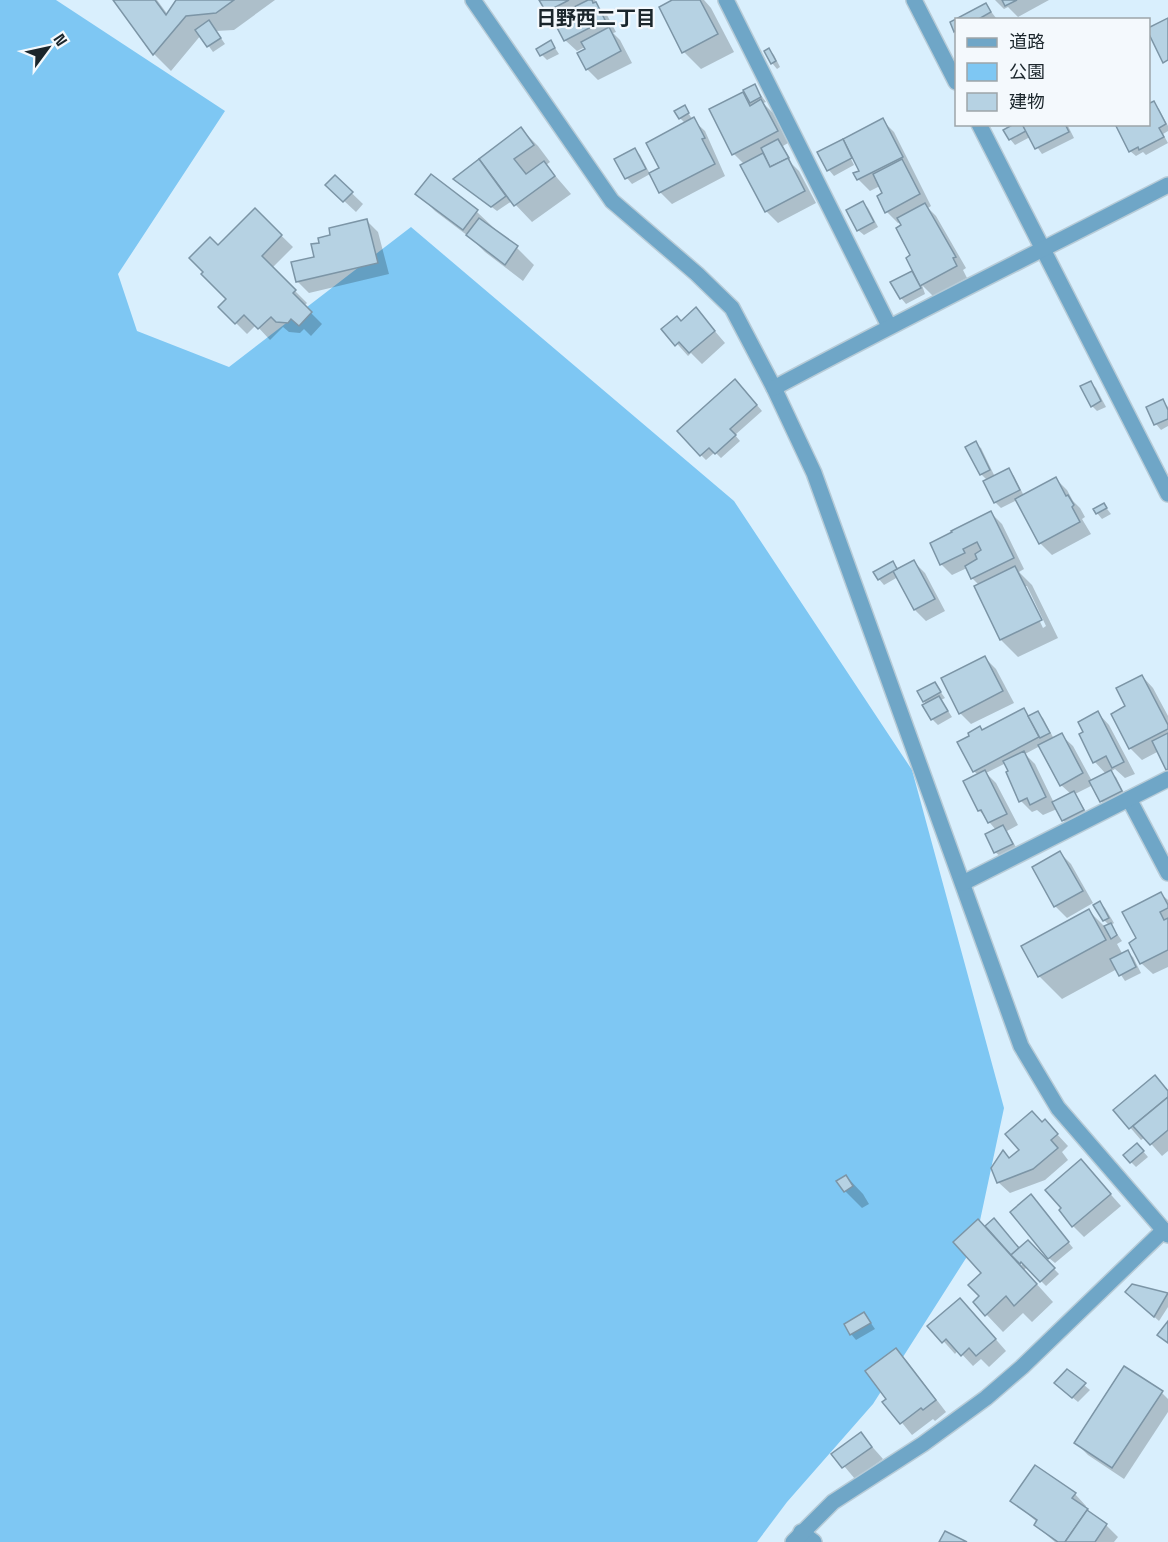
<svg xmlns="http://www.w3.org/2000/svg" width="1168" height="1542" font-family="'Space Grotesk','Noto Sans JP',sans-serif">
<style>
.green{fill:#7ec7f3}
.shadow{fill:#0003;fill-rule:evenodd}
.building{fill:#b6d2e3;stroke:#7c95a6;stroke-width:1.5}
.lines{fill:none;stroke-linecap:round;stroke-linejoin:round}
.minor-casing{stroke:#b7cbd7;stroke-width:18}
.minor{stroke:#6fa6c7;stroke-width:15}
.labels{text-anchor:middle;stroke-width:4.5;stroke-linejoin:round;paint-order:stroke}
.neighbourhood-label{font-size:20px;font-weight:bold;fill:#1b262c;stroke:#f4f9fd}
</style>
<rect width="100%" height="100%" fill="#d9effd"/>
<polygon class="green" points="0,0 56,0 225,111 118,274 137,331 229,367 411,227 734,501 912,770 1004,1108 975,1244 873,1404 787,1502 757,1542 0,1542"/>
<g class="shadow">
<polygon points="115,0 157,0 168,15 185,0 275,0 234,30 216,31 225,44 213,52 201,35 171,71 154,54"/>
<polygon points="541,0 595,0 597,3 595,4 607,15 616,32 613,33 620,40 632,63 598,80 587,69 585,47 577,51 565,40"/>
<polygon points="675,0 704,0 711,8 734,52 701,69 684,52"/>
<polygon points="995,0 1049,0 1018,17 1008,7 1004,9"/>
<polygon points="986,5 996,18 958,20"/>
<polygon points="551,42 559,54 547,60 542,55"/>
<polygon points="769,50 774,55 780,67 777,69 772,63"/>
<polygon points="754,86 766,102 763,103 773,113 788,143 783,146 792,164 799,171 816,203 778,223 767,212 742,165 744,164 734,154 743,94 749,100"/>
<polygon points="1154,103 1159,109 1168,126 1168,131 1163,134 1168,143 1146,155 1143,152 1136,156 1130,151 1148,124"/>
<polygon points="684,107 693,120 705,131 725,176 672,204 660,192 661,169 686,124 680,118"/>
<polygon points="882,120 894,132 931,206 928,208 936,216 966,268 963,270 967,278 933,296 922,285 925,294 906,304 901,298 912,272 917,277 912,256 901,222 898,223 887,212 884,194 880,186 870,191 859,180 855,174 861,171 847,145 844,145 854,165 834,176 829,170 819,152"/>
<polygon points="1008,124 1067,124 1074,138 1042,154 1030,137 1015,145 1010,139 1011,128"/>
<polygon points="521,129 538,146 550,162 546,165 571,194 532,222 512,201 497,211 455,179 485,168"/>
<polygon points="635,150 640,155 650,174 632,184 627,178"/>
<polygon points="431,176 477,212 495,229 494,230 517,248 534,265 523,281 485,252 472,239 435,211 417,193"/>
<polygon points="335,177 363,204 356,212 327,185"/>
<polygon points="863,203 868,208 878,227 864,235 858,230"/>
<polygon points="255,210 293,247 272,268 307,303 304,306 322,324 311,336 304,329 300,333 289,332 283,327 270,340 256,325 247,334 220,307 228,299 218,247"/>
<polygon points="367,221 378,232 389,274 309,293 297,281 315,258 321,244 332,236"/>
<polygon points="696,309 725,343 702,364 691,353 688,356 664,329 681,322"/>
<polygon points="1091,383 1096,388 1106,407 1097,411 1092,406"/>
<polygon points="741,386 762,411 735,435 740,441 721,458 715,452 706,460 701,455"/>
<polygon points="1162,401 1168,407 1168,426 1161,430 1156,424 1148,408"/>
<polygon points="975,443 981,448 995,477 1009,470 1014,476 1024,496 1056,479 1067,490 1073,501 1080,508 1085,517 1082,519 1091,534 1052,555 1040,543 1017,500 1001,508 995,502 985,482 988,481 981,474"/>
<polygon points="1104,505 1111,514 1102,519 1097,513"/>
<path d="M991 513 1002 524 1024 569 1019 572 1032 585 1058 638 1018 657 1001 640 976 587 979 585 972 578 967 568 952 575 941 564ZM1023 586H1027L1046 626 1043 628Z"/>
<polygon points="914,562 925,573 945,611 926,621 915,610 898,577 884,585 879,579 893,563 898,568"/>
<polygon points="985,658 996,669 1014,703 971,724 960,713"/>
<polygon points="1142,676 1153,688 1168,716 1168,769 1159,751 1142,760 1130,748 1127,707"/>
<polygon points="934,683 945,698 941,700 952,717 938,725 933,720 924,701"/>
<path d="M1024 710 1030 717 1037 713 1043 718 1054 739 1061 735 1073 746 1092 781 1106 774 1095 762 1081 735 1098 713 1109 725 1135 774 1125 778 1115 769 1110 772 1116 777 1126 797 1106 806 1101 801 1093 785 1075 794 1088 815 1069 826 1063 820 1057 809 1043 815 1037 810 1032 812 1021 801 1006 763 986 773 996 783 1018 825 1007 831 1017 849 1001 857 995 852 996 830 979 810 978 775 974 771 971 736 980 728 983 731ZM1040 746 1061 785 1071 794 1054 803 1035 764 1025 754Z"/>
<polygon points="1060,853 1071,864 1093,903 1067,918 1055,906"/>
<polygon points="1161,894 1168,900 1168,967 1153,974 1141,963 1138,939"/>
<polygon points="1100,903 1105,908 1114,923 1111,925 1122,941 1117,944 1123,955 1127,952 1133,957 1141,973 1125,981 1117,969 1062,999 1039,976 1088,910 1105,927 1109,925 1104,920"/>
<polygon points="1155,1077 1168,1090 1168,1151 1162,1156 1145,1137 1141,1140 1115,1110"/>
<polygon points="1043,1123 1056,1133 1068,1146 1062,1152 1068,1160 1045,1180 1010,1193 998,1182 1010,1160 1021,1150"/>
<polygon points="1142,1150 1148,1157 1136,1167 1131,1162"/>
<polygon points="1081,1161 1121,1206 1084,1237 1073,1226"/>
<polygon points="846,1176 863,1194 869,1204 862,1208 845,1191"/>
<polygon points="1036,1202 1073,1248 1055,1263 1049,1258"/>
<path d="M994 1221 1020 1249 1028 1242 1059 1274 1046 1286 1027 1267 1024 1270 1053 1302 1032 1322 1023 1313 1003 1332 986 1314 981 1297 985 1228ZM1026 1256 1028 1259 1019 1267V1263Z"/>
<polygon points="1133,1286 1168,1294 1168,1307 1159,1321 1132,1297"/>
<polygon points="971,1311 1006,1351 989,1367 981,1359 973,1366 958,1350 955,1354 930,1326"/>
<polygon points="864,1313 875,1329 856,1340 851,1334"/>
<polygon points="896,1350 907,1361 946,1412 935,1421 933,1419 912,1435 885,1402 888,1399"/>
<polygon points="1067,1371 1090,1390 1078,1402 1061,1388"/>
<polygon points="1162,1393 1168,1399 1168,1412 1124,1479 1088,1455 1076,1443"/>
<polygon points="861,1434 883,1459 855,1479 834,1454"/>
<polygon points="1075,1494 1086,1506 1084,1509 1106,1525 1118,1537 1114,1542 1055,1542 1035,1525 1037,1522 1012,1501"/>
</g>
<g class="building">
<polygon points="113,0 155,0 166,15 176,0 234,0 216,13 186,16 153,55"/>
<polygon points="539,0 569,0 546,12"/>
<polygon points="588,0 592,0 593,3 596,2 605,20 564,41 552,18"/>
<polygon points="672,0 700,0 718,34 682,53 659,7"/>
<polygon points="1002,0 1017,0 1005,6"/>
<polygon points="986,3 991,12 977,20 956,20 956,30 954,32 950,22"/>
<polygon points="1168,18 1168,60 1163,63 1148,32 1148,28"/>
<polygon points="209,20 221,38 207,47 195,30"/>
<polygon points="609,27 621,51 586,70 577,53 585,49 581,42"/>
<polygon points="551,40 555,48 540,56 536,49"/>
<polygon points="769,48 776,61 771,64 764,51"/>
<polygon points="755,84 761,97 750,103 743,90"/>
<polygon points="743,92 750,106 761,99 778,131 732,155 709,109"/>
<polygon points="1154,101 1166,124 1159,128 1164,137 1139,150 1138,147 1129,152 1115,124 1148,124 1148,104"/>
<polygon points="685,105 689,113 679,119 674,111"/>
<polygon points="694,117 705,138 702,139 715,164 659,193 649,173 659,168 646,143"/>
<polygon points="883,118 903,157 857,180 853,173 859,171 843,139"/>
<polygon points="1014,124 1022,124 1026,131 1009,140 1003,130"/>
<polygon points="1022,124 1065,124 1069,132 1035,149"/>
<polygon points="521,127 534,145 514,159 526,174 544,161 555,176 514,206 479,159"/>
<polygon points="778,139 789,158 770,167 761,148"/>
<polygon points="843,139 852,158 827,171 817,152"/>
<polygon points="635,148 646,169 625,179 614,159"/>
<polygon points="763,153 770,167 788,158 805,191 765,212 740,165"/>
<polygon points="479,159 506,196 491,207 453,179"/>
<polygon points="902,159 920,194 885,213 877,196 882,193 873,174"/>
<polygon points="431,174 478,210 463,230 415,194"/>
<polygon points="335,175 353,192 343,202 325,185"/>
<polygon points="863,201 874,222 857,231 846,210"/>
<polygon points="925,203 956,257 953,258 957,266 920,286 906,258 910,255 896,228 901,225 897,218"/>
<polygon points="255,208 282,235 262,256 296,290 293,293 312,312 299,326 291,319 288,323 276,322 271,317 258,329 244,315 235,324 218,307 226,299 201,274 203,272 189,258 210,237 218,245"/>
<polygon points="479,218 518,246 505,265 466,235"/>
<polygon points="367,219 378,263 296,282 291,262 314,257 311,244 319,243 318,238 330,235 329,228"/>
<polygon points="912,271 921,288 900,299 890,282"/>
<polygon points="696,307 715,331 689,353 679,342 675,346 661,329 677,316 681,321"/>
<polygon points="735,379 757,405 730,429 736,435 715,454 709,448 700,456 677,431"/>
<polygon points="1091,381 1101,401 1091,407 1080,386"/>
<polygon points="1163,399 1168,410 1168,419 1154,425 1146,407"/>
<polygon points="976,441 990,470 980,475 965,447"/>
<polygon points="1009,468 1020,490 994,503 983,481"/>
<polygon points="1056,477 1066,496 1068,495 1074,505 1072,507 1080,522 1039,544 1015,499"/>
<polygon points="1104,503 1107,508 1096,514 1093,509"/>
<polygon points="991,511 1014,558 971,579 965,566 977,559 975,554 981,550 977,542 963,549 965,553 940,565 930,543 952,532 951,531"/>
<polygon points="914,560 935,599 914,610 893,571"/>
<polygon points="893,561 897,569 878,580 873,572"/>
<polygon points="1015,566 1042,620 1000,640 974,586"/>
<polygon points="985,656 1003,691 959,714 941,678"/>
<polygon points="1142,675 1168,725 1168,729 1129,749 1111,714 1125,706 1116,688"/>
<polygon points="935,682 941,692 923,702 917,691"/>
<polygon points="939,696 948,711 931,720 922,705"/>
<polygon points="1024,708 1039,737 973,772 957,742 969,736 968,733 980,726 982,730"/>
<polygon points="1038,711 1050,733 1040,738 1028,716"/>
<polygon points="1098,711 1124,762 1112,768 1106,756 1093,763 1079,734 1083,732 1078,722"/>
<polygon points="1062,733 1083,773 1060,786 1038,745"/>
<polygon points="1168,733 1168,769 1166,770 1152,741"/>
<polygon points="1024,751 1046,797 1030,805 1027,798 1019,802 1006,772 1008,771 1003,761"/>
<polygon points="985,770 1007,814 988,823 981,810 978,811 963,781"/>
<polygon points="1111,770 1122,791 1100,802 1089,781"/>
<polygon points="1074,791 1084,810 1062,821 1052,802"/>
<polygon points="1003,825 1013,844 994,853 985,834"/>
<polygon points="1060,851 1083,891 1054,907 1032,867"/>
<polygon points="1161,892 1168,905 1168,908 1160,912 1164,920 1168,918 1168,950 1140,964 1129,943 1136,938 1122,912"/>
<polygon points="1100,901 1109,918 1103,921 1093,905"/>
<polygon points="1089,909 1106,940 1038,977 1021,946"/>
<polygon points="1111,923 1117,935 1111,939 1104,926"/>
<polygon points="1128,950 1136,967 1119,976 1110,959"/>
<polygon points="1155,1075 1168,1091 1168,1097 1129,1129 1113,1110"/>
<polygon points="1168,1097 1168,1130 1150,1145 1133,1126"/>
<polygon points="1032,1111 1042,1122 1045,1119 1058,1134 1051,1140 1058,1148 1033,1169 997,1183 991,1168 1003,1150 1009,1158 1019,1150 1005,1134"/>
<polygon points="1137,1143 1144,1151 1130,1163 1123,1155"/>
<polygon points="1081,1159 1111,1194 1072,1227 1059,1210 1061,1208 1045,1190"/>
<polygon points="846,1175 853,1186 844,1192 836,1181"/>
<polygon points="1031,1194 1069,1242 1048,1259 1010,1212"/>
<polygon points="994,1218 1019,1248 1011,1255 985,1226"/>
<polygon points="978,1219 1037,1284 1014,1306 1006,1296 985,1316 973,1302 979,1296 968,1285 981,1273 953,1242"/>
<polygon points="1028,1240 1055,1268 1040,1282 1021,1262 1020,1264 1011,1255"/>
<polygon points="1132,1284 1168,1293 1154,1317 1125,1292"/>
<polygon points="960,1298 996,1339 976,1356 969,1348 961,1356 946,1339 942,1343 927,1326"/>
<polygon points="864,1312 871,1323 850,1335 844,1324"/>
<polygon points="1168,1321 1168,1343 1157,1335"/>
<polygon points="896,1348 936,1400 923,1410 921,1408 900,1424 882,1402 886,1399 865,1371"/>
<polygon points="1124,1366 1163,1391 1112,1468 1074,1443"/>
<polygon points="1067,1369 1086,1383 1072,1398 1054,1383"/>
<polygon points="861,1432 872,1447 842,1468 831,1454"/>
<polygon points="1035,1465 1076,1493 1072,1498 1088,1509 1065,1542 1058,1542 1034,1525 1037,1520 1010,1501"/>
<polygon points="1087,1510 1107,1524 1095,1542 1065,1542"/>
<polygon points="945,1531 967,1542 939,1542"/>
</g>
<g class="lines">
<defs>
<g id="minor">
<polyline points="473,0 612,201 697,274 732,308 774,388 814,473 1021,1046 1058,1108 1168,1235"/>
<polyline points="726,0 889,326"/>
<polyline points="914,0 956,82"/>
<polyline points="979,124 1168,494"/>
<path d="M774 388C904 318 1037 253 1168 185"/>
<polyline points="1129,799 1168,873"/>
<polyline points="963,883 1168,779"/>
<polyline points="801,1532 814,1542"/>
<polyline points="793,1542 833,1502 923,1444 986,1398 1022,1367 1164,1230"/>
</g>
</defs>
<use href="#minor" class="minor-casing"/>
<use href="#minor" class="minor"/>
</g>
<g class="labels">
<g class="neighbourhood-label">
<text x="596" y="25">日野西二丁目</text>
</g>
</g>
<rect x="955" y="18" width="195" height="108" fill="#f4f9fd" stroke="#9da5a9" stroke-width="1.5"/>
<rect x="967" y="38" width="30" height="9" fill="#6fa6c7" stroke="#9da5a9" stroke-width="1.5"/>
<text x="1009" y="48" font-size="18" fill="#1b262c">道路</text>
<rect x="967" y="63" width="30" height="18" fill="#7ec7f3" stroke="#9da5a9" stroke-width="1.5"/>
<text x="1009" y="78" font-size="18" fill="#1b262c">公園</text>
<rect x="967" y="93" width="30" height="18" fill="#b6d2e3" stroke="#9da5a9" stroke-width="1.5"/>
<text x="1009" y="108" font-size="18" fill="#1b262c">建物</text>
<g transform="translate(48 48) rotate(57)" stroke="#f4f9fd" stroke-width="4.5" paint-order="stroke">
<path d="M0-4.5L10 22L0 15L-10 22Z" fill="#1b262c"/>
<text y="-9" font-size="16" font-weight="bold" text-anchor="middle" fill="#1b262c">N</text>
</g>
</svg>
